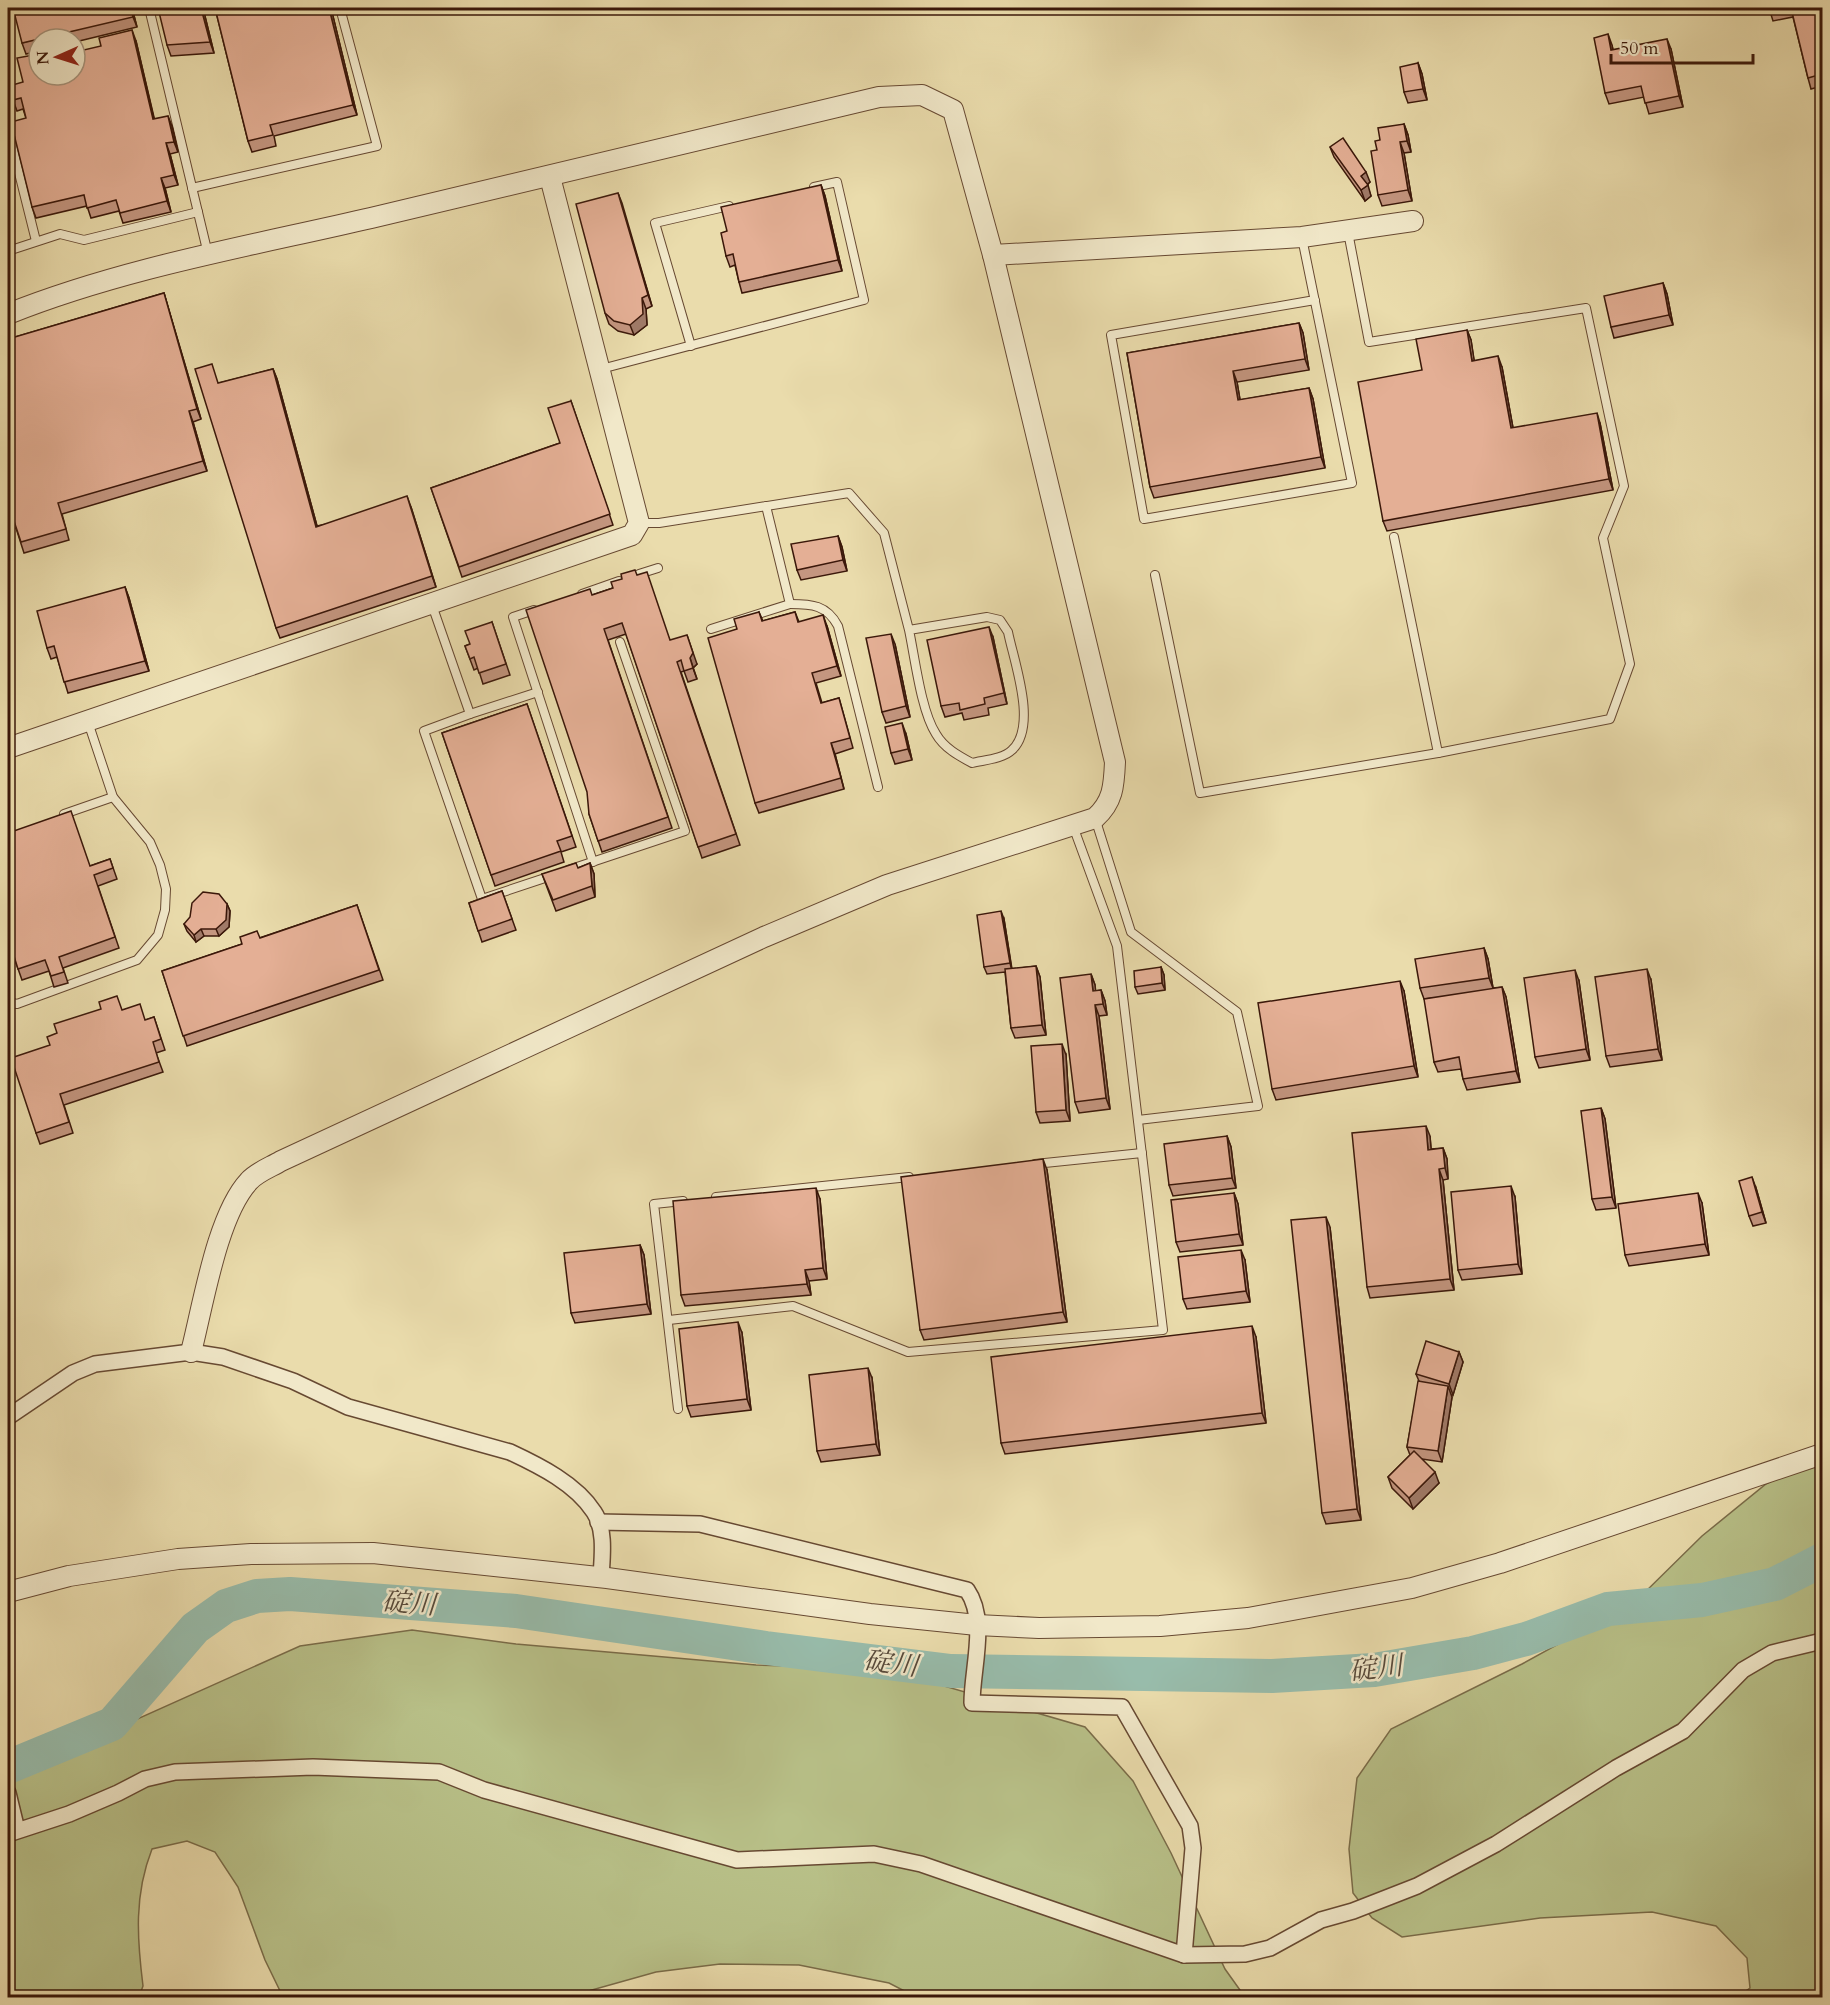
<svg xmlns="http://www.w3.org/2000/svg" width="1830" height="2005" font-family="Cardo,'Noto Serif JP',serif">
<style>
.green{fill:#b8c088;stroke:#7a6c49;stroke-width:1.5}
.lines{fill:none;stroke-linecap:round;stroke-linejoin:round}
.river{stroke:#98bcab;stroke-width:34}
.service-casing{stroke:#674932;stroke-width:10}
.minor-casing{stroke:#674932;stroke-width:18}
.tertiary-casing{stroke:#674932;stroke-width:22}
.service{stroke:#f1e8c9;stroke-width:8}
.minor{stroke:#f1e8c9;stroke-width:15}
.tertiary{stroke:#f1e8c9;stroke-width:20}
.wall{fill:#c49680;stroke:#3b180a;stroke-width:1.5}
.shaded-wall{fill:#a07a68;stroke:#3b180a;stroke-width:1.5}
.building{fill:#e4af95;stroke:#3b180a;stroke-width:1.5}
.labels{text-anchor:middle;stroke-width:5;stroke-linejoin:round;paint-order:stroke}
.water-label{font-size:27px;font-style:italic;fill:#57493a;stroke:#f1e8c9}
</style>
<rect width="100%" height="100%" fill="#eadcac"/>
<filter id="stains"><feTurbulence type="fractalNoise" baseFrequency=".00333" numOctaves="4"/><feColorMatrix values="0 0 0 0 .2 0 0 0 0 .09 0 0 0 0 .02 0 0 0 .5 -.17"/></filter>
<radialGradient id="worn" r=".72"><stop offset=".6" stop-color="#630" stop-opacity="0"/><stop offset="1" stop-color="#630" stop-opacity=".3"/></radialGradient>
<g class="green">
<polygon points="1822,1456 1822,1997 1737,1997 1750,1988 1747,1958 1716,1926 1652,1912 1540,1918 1402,1937 1372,1918 1353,1893 1349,1849 1357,1778 1391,1729 1522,1664 1635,1602 1702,1536 1766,1484"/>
<path d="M412 1630 516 1644 756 1665 886 1669 1085 1727 1133 1781 1171 1853 1225 1969 1245 1997H916L889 1983 799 1965 720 1964 656 1972 567 1997H283L265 1960 238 1887 215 1852 187 1841 152 1849C134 1895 137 1938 143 1986L139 1997H8V1777L300 1646Z"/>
</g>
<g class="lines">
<polyline class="river" points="8,1767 112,1724 195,1628 226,1606 257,1596 290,1594 516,1611 766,1648 951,1671 1272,1676 1374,1670 1473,1653 1526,1639 1608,1609 1702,1600 1775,1584 1822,1560"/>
<defs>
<g id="service">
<polyline points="149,8 208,254"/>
<polyline points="8,129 36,241"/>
<polyline points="192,188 377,146 340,8"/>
<polyline points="1302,238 1352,483 1144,519 1111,335 1315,300"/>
<polyline points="8,251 60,234 84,240 198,212"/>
<polyline points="691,346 655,223 729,206"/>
<polyline points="601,369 864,300 837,182 814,187"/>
<path d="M641 523H659L849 493 884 533 909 630 987 617 1000 620 1008 632C1014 662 1038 726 1012 750 1003 759 984 760 972 763 959 756 944 748 936 734 921 711 915 658 909 630"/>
<polyline points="1394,537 1438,753"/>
<polyline points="639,574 658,568"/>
<polyline points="1155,575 1200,793 1438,753 1610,719 1630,664 1603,538 1624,486 1586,308 1369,342 1348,232"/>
<polyline points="582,594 619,581"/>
<path d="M790 604C812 604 827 605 838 626L878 787"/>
<polyline points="432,605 470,714 424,731 482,899 554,875"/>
<polyline points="534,610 513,617 593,862"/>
<polyline points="711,629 790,604 766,506"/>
<polyline points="470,714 538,692"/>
<polyline points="64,814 113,797"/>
<polyline points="1095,818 1131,932 1237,1012 1258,1106 1138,1120"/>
<polyline points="568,870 685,831 620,642"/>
<polyline points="8,1002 17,1004 137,960 158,935 165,910 166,889 160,865 150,842 113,797 88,722"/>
<polyline points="1035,1164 1142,1153"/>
<polyline points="716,1197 909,1177"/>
<polyline points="669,1320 793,1306 908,1352 1163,1330 1117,946 1073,826"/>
<polyline points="678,1409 654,1204 683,1201"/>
</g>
<g id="minor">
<path d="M8 1417 73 1373 95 1364 191 1352 223 1357 293 1381 348 1407 510 1452C540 1466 576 1484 594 1512 606 1530 602 1558 601 1577"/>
<path d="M598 1522 700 1524 967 1590C988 1620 972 1668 972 1703L1122 1707 1190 1826 1193 1848 1184 1955"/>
<polyline points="8,1793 17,1830"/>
<polyline points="8,1834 69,1814 118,1793 145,1779 175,1772 313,1767 439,1772 484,1790 737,1860 874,1854 921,1864 1184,1955 1245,1954 1270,1948 1321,1920 1353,1911 1417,1886 1496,1844 1616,1768 1683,1731 1743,1670 1772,1653 1822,1641"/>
</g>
<g id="tertiary">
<polyline points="993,255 1302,237 1413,221"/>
<path d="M8 314C123 268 250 246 371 218 541 179 710 138 879 97L922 95 953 110 993 255 1115 762C1114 786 1113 802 1095 818L887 885 764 937 281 1161C271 1167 257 1172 249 1181 217 1215 203 1306 191 1352"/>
<polyline points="8,748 632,535 639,523 550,177"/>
<polyline points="8,1592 69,1576 178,1559 251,1554 373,1553 607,1578 870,1614 977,1625 1039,1628 1160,1626 1248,1618 1412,1588 1500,1563 1822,1454"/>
</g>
</defs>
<use href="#service" class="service-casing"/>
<use href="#minor" class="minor-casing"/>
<use href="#tertiary" class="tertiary-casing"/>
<use href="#service" class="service"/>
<use href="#minor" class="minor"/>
<use href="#tertiary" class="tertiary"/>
</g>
<g class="wall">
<polygon points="132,8 137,27 75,42 75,39 39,39 39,51 26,54 22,43"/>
<polygon points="203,8 214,53 171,56 167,45"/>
<polygon points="215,8 331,8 357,115 274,136 276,146 252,152 248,141"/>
<polygon points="1769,8 1818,8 1822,29 1822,86 1811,89 1808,78 1793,17 1773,21"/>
<polygon points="136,41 154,119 172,126 178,152 170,154 178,185 165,188 171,212 123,223 119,211 91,218 87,206 36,218 32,207 26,118 23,109 17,111 13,100 23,82 39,75"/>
<polygon points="1612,45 1613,50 1671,49 1683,107 1649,114 1644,97 1609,104 1605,93"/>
<polygon points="1418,63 1422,74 1427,100 1408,103 1404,92"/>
<polygon points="1404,124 1408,135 1411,152 1404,153 1412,201 1382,206 1378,195 1377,150 1380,140"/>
<polygon points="1330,147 1370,182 1367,185 1371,196 1365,201 1334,157"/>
<polygon points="821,185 825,196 842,271 742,293 739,282 735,265 730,267 726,256 727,231"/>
<polygon points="618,193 652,306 646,309 647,325 634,335 618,331 609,324 605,313"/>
<polygon points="1663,283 1667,294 1673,325 1614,338 1611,327"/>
<polygon points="164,293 201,419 193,422 207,471 62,514 69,540 24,553 16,528 8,531 8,339"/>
<polygon points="1299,323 1303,333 1309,370 1237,382 1240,400 1309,388 1313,399 1325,468 1154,498 1150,487 1127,353"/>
<polygon points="1467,330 1471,340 1474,361 1502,367 1513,428 1600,423 1613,490 1387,531 1383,521 1422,370"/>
<polygon points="273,369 277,379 317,526 411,507 436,587 280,638 276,628 219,383"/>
<polygon points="571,401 613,525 462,577 431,488 560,443"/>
<polygon points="838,536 842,547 847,571 801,580 797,570"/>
<polygon points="637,575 670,640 697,664 693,668 697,679 688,682 684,671 681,672 740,845 702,858 626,634 608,640 672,828 602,852 589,814 592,595 613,588"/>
<polygon points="125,587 129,598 149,671 68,693 57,657 51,659 47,648"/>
<polygon points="759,612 763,621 795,612 799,622 827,626 841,676 816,683 822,703 839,698 853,748 835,754 844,789 759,813 755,803 737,629"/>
<polygon points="492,622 510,675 483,684 478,668 474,670 465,646 470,644"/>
<polygon points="993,637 1007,704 988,708 989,715 964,720 962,713 945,717 941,706"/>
<polygon points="895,644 910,717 886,723 882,712"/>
<polygon points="527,704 576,847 561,852 564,862 495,886 442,733"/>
<polygon points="906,734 912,760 895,764 891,753"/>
<polygon points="8,833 90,866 110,859 117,879 98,886 119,948 63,968 68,983 54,987 49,971 22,980 9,943 8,943"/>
<polygon points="590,863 594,874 595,897 556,911 542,874 578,868"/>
<polygon points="502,891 516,930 482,942 469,903"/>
<polygon points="227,904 230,911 229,927 219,936 204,936 196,942 187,931 184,924"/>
<polygon points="357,905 383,980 187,1046 162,971"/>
<polygon points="1004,919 1012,969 1036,966 1040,977 1046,1035 1015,1038 1011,1028 1005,972 987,974 984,967"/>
<polygon points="1484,948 1488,959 1493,988 1502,987 1506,997 1520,1082 1467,1090 1463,1079 1461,1069 1438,1072 1434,1062 1432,998 1424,999 1420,988"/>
<polygon points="1161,967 1164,975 1165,990 1138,994 1135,987"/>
<polygon points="1091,974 1095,985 1095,991 1101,990 1105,1001 1107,1015 1099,1016 1110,1109 1079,1113 1075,1102"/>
<polygon points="1651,980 1662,1060 1610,1067 1606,1056"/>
<polygon points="1579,981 1590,1060 1539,1068 1535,1057"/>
<polygon points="1404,991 1418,1077 1276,1100 1272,1089"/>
<polygon points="122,1010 146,1020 154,1017 165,1050 156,1053 163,1072 64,1105 73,1133 40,1144 36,1133 50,1045"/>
<polygon points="1066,1055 1070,1121 1040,1123 1036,1112"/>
<polygon points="1601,1108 1605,1119 1616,1208 1596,1210 1592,1199"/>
<polygon points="1227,1136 1231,1147 1236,1188 1173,1196 1169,1185"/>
<polygon points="1430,1136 1431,1149 1443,1148 1447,1159 1448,1179 1443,1180 1454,1290 1370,1298 1367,1287"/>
<polygon points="1047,1170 1067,1322 924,1340 920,1330"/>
<polygon points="1756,1188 1766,1223 1753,1226 1749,1216"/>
<polygon points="1234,1193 1238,1204 1243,1245 1180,1252 1176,1242"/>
<polygon points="1515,1197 1522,1274 1462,1280 1458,1270"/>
<polygon points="820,1199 827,1279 809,1281 811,1295 685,1306 681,1295"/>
<polygon points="1702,1203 1709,1255 1629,1266 1625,1255"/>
<polygon points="1330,1227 1361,1520 1326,1524 1322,1513"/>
<polygon points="640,1245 644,1255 651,1314 575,1323 571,1313"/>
<polygon points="1245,1260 1250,1302 1187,1309 1183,1299"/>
<polygon points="742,1333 751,1410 691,1417 687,1406"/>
<polygon points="1256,1337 1266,1423 1005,1454 1001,1443"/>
<polygon points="1459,1352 1463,1362 1453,1395 1451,1395 1452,1397 1442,1462 1422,1459 1439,1483 1413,1509 1392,1488 1388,1477 1410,1455 1407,1447 1419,1381 1416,1374"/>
<polygon points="872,1378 880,1455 821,1462 817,1451"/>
</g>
<g class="shaded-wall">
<polygon points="131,8 132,8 137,27 133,17"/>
<polygon points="201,8 203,8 214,53 210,42"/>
<polygon points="329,8 331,8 357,115 353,105"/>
<polygon points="1816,8 1818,8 1822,29 1822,35"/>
<polygon points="132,30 136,41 157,130 153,119"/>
<polygon points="1608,34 1612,45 1615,61 1611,50"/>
<polygon points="1667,39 1671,49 1683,107 1679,96"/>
<polygon points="1418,63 1422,74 1427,100 1423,89"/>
<polygon points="168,116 172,126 178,152 174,142"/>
<polygon points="1404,124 1408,135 1411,152 1407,141"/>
<polygon points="1400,142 1404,153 1412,201 1408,190"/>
<polygon points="166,143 170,154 178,185 174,175"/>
<polygon points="1366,172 1370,182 1365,186 1361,176"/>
<polygon points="161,178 165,188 171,212 167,201"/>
<polygon points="821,185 825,196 842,271 838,260"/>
<polygon points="1368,185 1371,196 1365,201 1361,190"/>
<polygon points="618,193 622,203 652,306 648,295"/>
<polygon points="1663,283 1667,294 1673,325 1669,315"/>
<polygon points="164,293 167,304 201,419 197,409"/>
<polygon points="642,298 646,309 647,325 634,335 630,325"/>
<polygon points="1299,323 1303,333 1309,370 1305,359"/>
<polygon points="1467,330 1471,340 1476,372 1472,361"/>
<polygon points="1498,356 1502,367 1515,439 1511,428"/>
<polygon points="273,369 277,379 320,537 316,527"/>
<polygon points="1233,371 1237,382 1242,411 1238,400"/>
<polygon points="1309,388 1313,399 1325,468 1321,457"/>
<polygon points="189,411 193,422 207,471 203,461"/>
<polygon points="1597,413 1600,423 1613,490 1609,479"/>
<polygon points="407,496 411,507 436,587 432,576"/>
<polygon points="838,536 842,547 847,571 843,560"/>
<polygon points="125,587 129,598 149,671 145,661"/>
<polygon points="823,615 827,626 841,676 837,666"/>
<polygon points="989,627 993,637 1007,704 1004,693"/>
<polygon points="891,634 895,644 910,717 906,706"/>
<polygon points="687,635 697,664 693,668 697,679 690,658"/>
<polygon points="902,723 906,734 912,760 908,749"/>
<polygon points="831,743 835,754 844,789 841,778"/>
<polygon points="590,863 594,874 595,897 592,886"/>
<polygon points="227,904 230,911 229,927 219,936 216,929"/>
<polygon points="1001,911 1004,919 1012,971 1010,963"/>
<polygon points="201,929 204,936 196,942 194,935"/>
<polygon points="1484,948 1488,959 1493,988 1489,978"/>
<polygon points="1036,966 1040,977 1046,1035 1042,1025"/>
<polygon points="1161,967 1164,975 1165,990 1162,983"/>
<polygon points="1647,969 1651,980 1662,1060 1658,1049"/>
<polygon points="1575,970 1579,981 1590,1060 1586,1049"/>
<polygon points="1091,974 1095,985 1097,1002 1093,991"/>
<polygon points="1400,981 1404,991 1418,1077 1414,1066"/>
<polygon points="1502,987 1506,997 1520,1082 1516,1071"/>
<polygon points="1101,990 1105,1001 1107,1015 1103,1004"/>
<polygon points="1095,1005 1099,1016 1110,1109 1106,1098"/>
<polygon points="1062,1044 1066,1055 1070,1121 1066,1110"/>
<polygon points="1601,1108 1605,1119 1616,1208 1612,1197"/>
<polygon points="1426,1126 1430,1136 1432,1160 1428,1150"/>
<polygon points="1227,1136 1231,1147 1236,1188 1232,1178"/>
<polygon points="1443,1148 1447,1159 1448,1179 1445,1168"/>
<polygon points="1043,1159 1047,1170 1067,1322 1063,1312"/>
<polygon points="1439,1169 1443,1180 1454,1290 1450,1279"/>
<polygon points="1752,1177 1756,1188 1766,1223 1762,1212"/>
<polygon points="1511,1186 1515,1197 1522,1274 1518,1264"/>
<polygon points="816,1188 820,1199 827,1279 823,1268"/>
<polygon points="1234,1193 1238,1204 1243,1245 1239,1234"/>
<polygon points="1698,1193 1702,1203 1709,1255 1705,1244"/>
<polygon points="1326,1217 1330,1227 1361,1520 1357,1509"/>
<polygon points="640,1245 644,1255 651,1314 647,1304"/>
<polygon points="1241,1250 1245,1260 1250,1302 1246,1291"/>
<polygon points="805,1270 809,1281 811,1295 807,1284"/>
<polygon points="738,1322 742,1333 751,1410 747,1399"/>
<polygon points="1252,1326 1256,1337 1266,1423 1262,1413"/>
<polygon points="1459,1352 1463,1362 1453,1395 1449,1384"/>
<polygon points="868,1368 872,1378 880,1455 876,1444"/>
<polygon points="1448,1386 1452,1397 1442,1462 1438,1451"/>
<polygon points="1435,1472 1439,1483 1413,1509 1409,1498"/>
</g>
<g class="building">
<polygon points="13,8 131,8 133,17 22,43"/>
<polygon points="158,8 201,8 210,42 167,45"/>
<polygon points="215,8 329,8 353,105 270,125 273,135 248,141"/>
<polygon points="1769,8 1783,8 1769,10"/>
<polygon points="1791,8 1816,8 1822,35 1822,74 1808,78"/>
<polygon points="132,30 153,119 168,116 174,142 166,143 174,175 161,178 167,201 120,213 116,200 87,208 84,195 32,207 11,122 26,118 21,98 13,100 9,86 23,82 17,58 39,54 39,75 75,75 75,52 101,46 99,38"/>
<polygon points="1608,34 1611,50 1667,39 1679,96 1645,103 1641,86 1605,93 1594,38"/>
<polygon points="1418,63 1423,89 1404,92 1400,67"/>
<polygon points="1404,124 1407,141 1400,142 1408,190 1378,195 1371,151 1377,150 1375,141 1380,140 1378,128"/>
<polygon points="1343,138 1366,172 1361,176 1368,185 1361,190 1330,147"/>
<polygon points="821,185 838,260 739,282 733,254 726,256 721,233 727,231 721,207"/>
<polygon points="618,193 648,295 642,298 643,314 630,325 614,321 605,313 576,204"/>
<polygon points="1663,283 1669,315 1611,327 1604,296"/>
<polygon points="164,293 197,409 189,411 203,461 58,503 66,529 21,542 13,518 8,519 8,339"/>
<polygon points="1299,323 1305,359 1233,371 1238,400 1309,388 1321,457 1150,487 1127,353"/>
<polygon points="1467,330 1472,361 1498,356 1511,428 1597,413 1609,479 1383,521 1358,382 1422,370 1416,339"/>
<polygon points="212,364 218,383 273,369 316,527 407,496 432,576 276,628 195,369"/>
<polygon points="571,401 610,514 459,567 431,488 560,443 548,408"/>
<polygon points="838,536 843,560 797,570 791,544"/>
<polygon points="635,570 637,575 647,572 670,640 687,635 693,653 690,658 693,668 684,671 681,660 677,662 736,834 698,847 622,623 604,629 668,817 598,841 589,814 587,792 526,610 590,589 592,595 613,588 611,582 622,579 621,574"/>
<polygon points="125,587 145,661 64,682 54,646 47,648 37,611"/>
<polygon points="759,612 762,621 795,612 798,622 823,615 837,666 812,673 821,703 839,698 850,738 831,743 841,778 755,803 708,638 737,629 734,619"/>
<polygon points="492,622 506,664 479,673 474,657 470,659 465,646 470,644 465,631"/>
<polygon points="989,627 1004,693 984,698 985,704 960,710 959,703 941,706 927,640"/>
<polygon points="891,634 906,706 882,712 866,638"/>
<polygon points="527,704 572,836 557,841 561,851 491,875 442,733"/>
<polygon points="902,723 908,749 891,753 885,727"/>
<polygon points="71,811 90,866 110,859 113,868 94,875 115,937 59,957 64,972 51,976 45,960 18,969 8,937 8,833"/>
<polygon points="576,863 578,868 590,863 592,886 553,900 542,874"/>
<polygon points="502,891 512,919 478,931 469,903"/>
<polygon points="203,892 219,894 227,904 226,920 216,929 201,929 194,935 184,924 190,917 192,903"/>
<polygon points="357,905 379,970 183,1036 162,971 242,944 240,937 257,931 260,938"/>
<polygon points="1001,911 1010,963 984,967 977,915"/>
<polygon points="1484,948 1489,978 1420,988 1415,959"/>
<polygon points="1036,966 1042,1025 1011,1028 1005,969"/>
<polygon points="1161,967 1162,983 1135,987 1134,971"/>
<polygon points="1647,969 1658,1049 1606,1056 1595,977"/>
<polygon points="1575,970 1586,1049 1535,1057 1524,978"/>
<polygon points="1091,974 1093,991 1101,990 1103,1004 1095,1005 1106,1098 1075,1102 1060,978"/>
<polygon points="1400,981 1414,1066 1272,1089 1258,1003"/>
<polygon points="1502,987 1516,1071 1463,1079 1459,1057 1434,1062 1424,999"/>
<polygon points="117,996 122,1010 140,1004 145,1020 154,1017 161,1039 153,1042 159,1062 60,1094 69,1122 36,1133 11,1058 50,1045 47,1037 57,1033 54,1024 101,1009 99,1002"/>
<polygon points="1062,1044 1066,1110 1036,1112 1031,1046"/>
<polygon points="1601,1108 1612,1197 1592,1199 1581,1111"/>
<polygon points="1426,1126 1428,1150 1443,1148 1445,1168 1439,1169 1450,1279 1367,1287 1352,1133"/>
<polygon points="1227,1136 1232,1178 1169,1185 1164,1144"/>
<polygon points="1043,1159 1063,1312 920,1330 901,1177"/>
<polygon points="1752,1177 1762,1212 1749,1216 1739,1181"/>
<polygon points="1511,1186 1518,1264 1458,1270 1451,1192"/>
<polygon points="816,1188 823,1268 805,1270 807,1284 681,1295 673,1201"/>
<polygon points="1234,1193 1239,1234 1176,1242 1171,1200"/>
<polygon points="1698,1193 1705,1244 1625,1255 1618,1204"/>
<polygon points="1326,1217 1357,1509 1322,1513 1291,1220"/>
<polygon points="640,1245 647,1304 571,1313 564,1253"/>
<polygon points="1241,1250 1246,1291 1183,1299 1178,1257"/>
<polygon points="738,1322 747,1399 687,1406 679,1329"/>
<polygon points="1252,1326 1262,1413 1001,1443 991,1357"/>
<polygon points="1426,1341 1459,1352 1449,1384 1416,1374"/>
<polygon points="868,1368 876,1444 817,1451 809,1375"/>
<polygon points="1418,1381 1448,1386 1438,1451 1407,1447"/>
<polygon points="1414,1451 1435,1472 1409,1498 1388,1477"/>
</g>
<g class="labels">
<g class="water-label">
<text transform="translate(409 1603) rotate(4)" y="9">碇川</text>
<text transform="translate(891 1663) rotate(7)" y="9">碇川</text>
<text transform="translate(1376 1668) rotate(-7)" y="9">碇川</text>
</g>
</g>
<rect width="1830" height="2005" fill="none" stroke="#eadcac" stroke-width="30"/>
<rect x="9" y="9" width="1812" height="1987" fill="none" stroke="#3b180a" stroke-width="3"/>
<rect x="15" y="15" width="1800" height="1975" fill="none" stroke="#3b180a" stroke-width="1.5"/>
<g transform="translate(57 57) rotate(267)"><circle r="28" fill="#f1e8c9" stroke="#a8957d" stroke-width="1.5"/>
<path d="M0-4.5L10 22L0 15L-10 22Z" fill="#8f2418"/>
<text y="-9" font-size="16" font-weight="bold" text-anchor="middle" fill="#3b180a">N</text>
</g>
<path d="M1611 54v9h142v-9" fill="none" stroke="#3b180a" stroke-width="3"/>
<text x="1620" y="54" font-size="18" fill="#3b180a" stroke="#f1e8c9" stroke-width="4.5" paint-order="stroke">50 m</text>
<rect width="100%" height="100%" filter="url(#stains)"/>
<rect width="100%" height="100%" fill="url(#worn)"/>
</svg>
